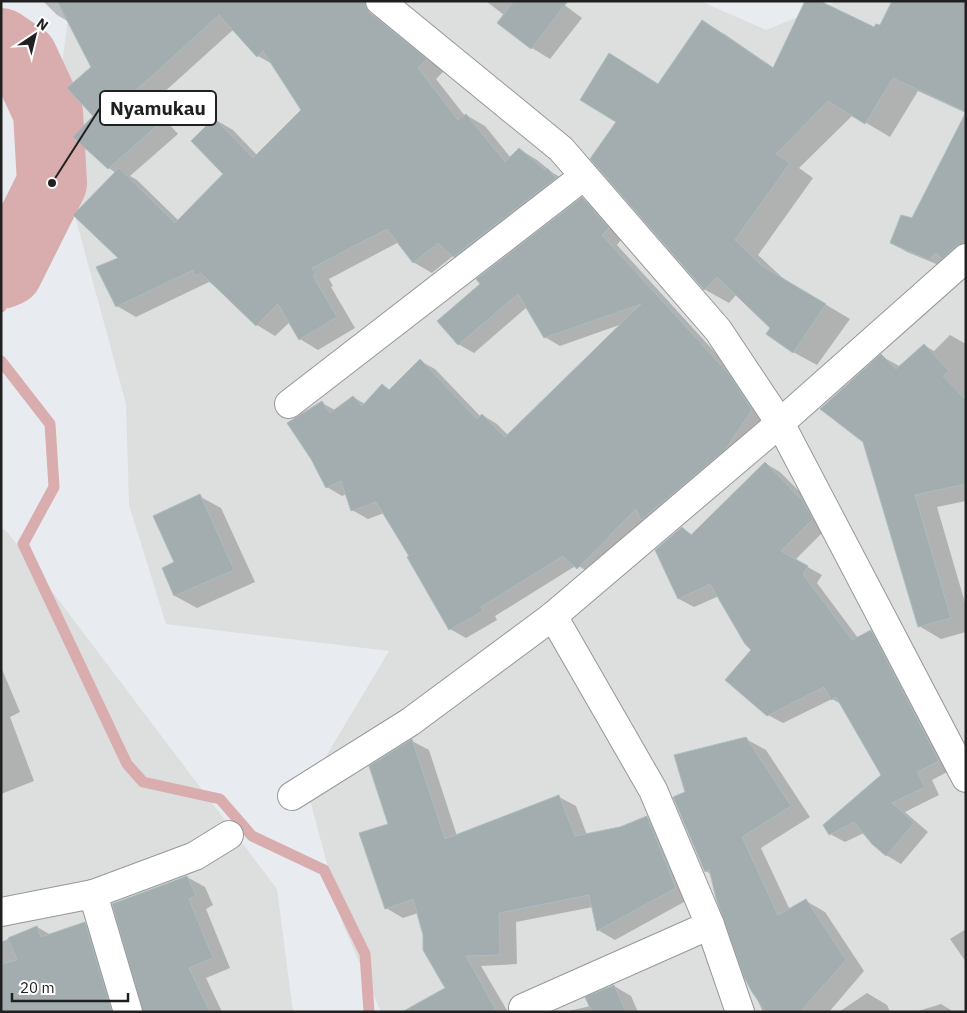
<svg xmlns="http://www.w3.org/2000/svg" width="967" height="1013" font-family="'IBM Plex Sans',sans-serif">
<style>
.residential{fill:#dddede}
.shadow{fill:#0003;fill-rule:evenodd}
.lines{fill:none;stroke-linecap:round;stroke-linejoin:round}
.stream{stroke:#d9acae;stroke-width:11}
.river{stroke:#d9acae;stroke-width:70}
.building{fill:#a3acae;stroke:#abbdc0}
.minor-casing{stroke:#979797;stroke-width:30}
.minor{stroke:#fff;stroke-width:28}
.leader{fill:none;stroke:#202020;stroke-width:2}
.callout-dot{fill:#202020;stroke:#fff;stroke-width:2}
.callout{fill:#fff;stroke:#202020;stroke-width:2}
.callout-label{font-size:19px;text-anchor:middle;font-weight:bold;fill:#202020}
</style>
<rect width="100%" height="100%" fill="#e8ecf0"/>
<g class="residential">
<polygon points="71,1 700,1 766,30 837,1 966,1 966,1012 381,1012 343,925 307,788 389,651 166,624 129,505 126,404 52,131"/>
<polygon points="1,527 8,533 277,889 293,1012 1,1012"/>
</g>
<g class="shadow">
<path d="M43 1H334L368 12 387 22 444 71 436 79 465 116 466 115 485 126 511 158 519 149 537 160 553 173 565 180 472 267 453 256 432 273 413 262 399 242 329 279 333 286 331 287 355 328 318 350 300 339 290 322 275 336 257 325 215 286 209 282 136 317 117 306 120 259 116 173 109 168 75 137 94 116 93 67 69 22 57 15ZM234 29 258 56 274 65 303 110 258 156 233 130 214 119 225 174 179 221 137 180 130 176 178 134 151 104Z"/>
<polygon points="486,1 559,1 582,18 550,59 532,48 504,15"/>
<polygon points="966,1 966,113 918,91 890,137 853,115 799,168 813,178 758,255 786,281 850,319 817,365 793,352 772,328 737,294 729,303 704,289 659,85 702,21 726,35 774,68 875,29"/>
<polygon points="582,199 598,208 623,237 617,245 744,384 767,419 587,571 577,565 495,616 497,620 466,638 450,629 384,513 368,519 352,510 347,494 342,496 327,487 322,403 335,410 353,397 365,404 382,386 391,390 420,361 435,369 481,417 482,415 497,424 508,435 622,324 560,346 545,337 527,307 474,353 458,344"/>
<polygon points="966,202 966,247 946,268 907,252 891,243 912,220"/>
<polygon points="950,335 966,344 966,501 937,507 966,606 966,632 941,639 919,626 881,356 901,367 924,345 934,351"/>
<polygon points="765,463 780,472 817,509 827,528 795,560 822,575 817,583 858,638 871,632 886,640 953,769 932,780 939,795 905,812 928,832 901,864 886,855 864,833 845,842 830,834 883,776 841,704 832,699 783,723 768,715 753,650 719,596 694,607 679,599 682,529 693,535"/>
<polygon points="199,496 221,508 255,582 197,608 175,596 163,568 175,562"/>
<polygon points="1,667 20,712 10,717 34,781 1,794"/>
<polygon points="746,739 766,750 810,817 761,848 790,910 806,901 825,912 864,971 829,1012 763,1012 746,976 712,875 706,871 686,792"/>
<polygon points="412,741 429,750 457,836 559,797 576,806 587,835 620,828 647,818 664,828 693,897 615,940 598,930 593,907 516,922 517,964 481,966 508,1012 429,1012 447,989 424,935 418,913 403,918 386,908 389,824"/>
<polygon points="187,877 205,887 213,905 206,909 230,968 206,978 222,1012 144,1012"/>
<polygon points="85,924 103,934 126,1012 1,1012 1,942 37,927 51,935"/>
<polygon points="966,929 966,962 950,939"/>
<polygon points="614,986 631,996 638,1012 564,1012 591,1006"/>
<polygon points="867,993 887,1005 890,1012 839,1012"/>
<polygon points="941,1004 954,1012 915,1012"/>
</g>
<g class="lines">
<g class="stream">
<polyline points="1,307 8,271"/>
<polyline points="1,361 50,424 54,487 23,544 127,764 143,782 220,799 252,836 324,870 365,954 369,1012"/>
</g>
<polyline class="river" points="1,43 23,58 48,112 52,183 8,271 1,274"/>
</g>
<g class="building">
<polygon points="57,1 365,1 366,7 370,13 427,59 418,68 458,120 466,114 505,162 519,148 545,170 547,168 556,178 453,257 438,243 413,263 387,229 312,268 316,275 313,276 337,317 299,340 278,304 256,326 201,273 195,276 193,270 116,307 96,267 118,258 73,215 119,168 175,223 223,174 191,141 214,118 253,158 301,110 263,51 257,57 219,15 133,93 160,123 108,169 73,137 93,116 67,88 91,67"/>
<polygon points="514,1 568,1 531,49 497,23"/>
<polygon points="805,1 820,1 874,27 876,24 880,25 892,1 966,1 966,112 893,78 865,124 828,101 776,154 790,163 735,240 762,266 826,304 793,353 766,334 770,328 717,277 704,290 590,159 616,122 580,100 609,53 658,84 702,20 773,68"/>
<polygon points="966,112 966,243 956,246 942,259 936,253 929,260 890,243 901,215 912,218"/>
<polygon points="582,197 609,228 602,235 729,374 752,410 725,450 641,520 636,509 577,569 563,556 481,607 483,611 449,630 407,557 409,556 376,502 351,511 341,481 326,488 311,459 287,423 322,401 330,413 353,396 362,406 382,384 389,390 420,359 477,419 482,414 505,437 641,304 544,338 518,294 458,345 437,321 480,284 476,279"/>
<polygon points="924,344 949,371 943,376 966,400 966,484 915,495 951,618 918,627 863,442 820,409 881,354 896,369"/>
<polygon points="765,462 802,500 813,519 781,551 808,566 803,574 852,640 871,630 939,761 917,772 925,787 892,803 914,823 886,856 872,844 854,822 829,835 823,825 881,775 836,697 831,700 824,687 767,716 725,680 751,650 745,644 710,584 678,599 655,550 682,527 691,535"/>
<polygon points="200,494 234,570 174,596 162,568 174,562 153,516"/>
<polygon points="746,737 791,806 742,837 778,915 806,899 846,960 800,1012 766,1012 752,992 744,977 716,898 709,869 705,872 673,797 685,792 674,755"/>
<polygon points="412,739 445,839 559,795 575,836 620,827 647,816 676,888 597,931 589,895 499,913 500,955 466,956 497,1012 402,1012 445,988 423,950 423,935 413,899 385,909 359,833 388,824 369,766"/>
<polygon points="187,876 196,895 189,899 213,958 189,968 210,1012 143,1012 112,904"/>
<polygon points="85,922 112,1012 1,1012 1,964 17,960 8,938 37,926 41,937"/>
<polygon points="614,985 626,1012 592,1012 585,997"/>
</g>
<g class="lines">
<defs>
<g id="minor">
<polyline points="380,1 561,149 718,330 780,423 966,778"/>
<polyline points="289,404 584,176"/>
<polyline points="553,616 653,790 710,925 740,1012"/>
<polyline points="292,796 410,722 553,616 780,423 966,258"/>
<polyline points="93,894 128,1012"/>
<polyline points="1,912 93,894 195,856 229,835"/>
<polyline points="523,1008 710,925"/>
</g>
</defs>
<use href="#minor" class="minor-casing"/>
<use href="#minor" class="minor"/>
</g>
<path class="leader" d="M52 183L100 108"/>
<circle class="callout-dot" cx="52" cy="183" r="5"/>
<rect class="callout" x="100" y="91" width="116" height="34" rx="5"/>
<g class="callout-label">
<text x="158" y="115">Nyamukau</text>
</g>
<rect width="967" height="1013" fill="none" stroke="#202020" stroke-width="5"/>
<g transform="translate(35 35) rotate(35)" stroke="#ffffff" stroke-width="4" paint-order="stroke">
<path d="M0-4L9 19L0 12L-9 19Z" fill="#202020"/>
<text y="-8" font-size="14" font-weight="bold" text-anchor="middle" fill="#202020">N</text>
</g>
<path d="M12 993v8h116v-8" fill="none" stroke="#202020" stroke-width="2.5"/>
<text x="20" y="993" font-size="15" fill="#202020" stroke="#ffffff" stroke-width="4" paint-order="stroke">20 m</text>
</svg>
